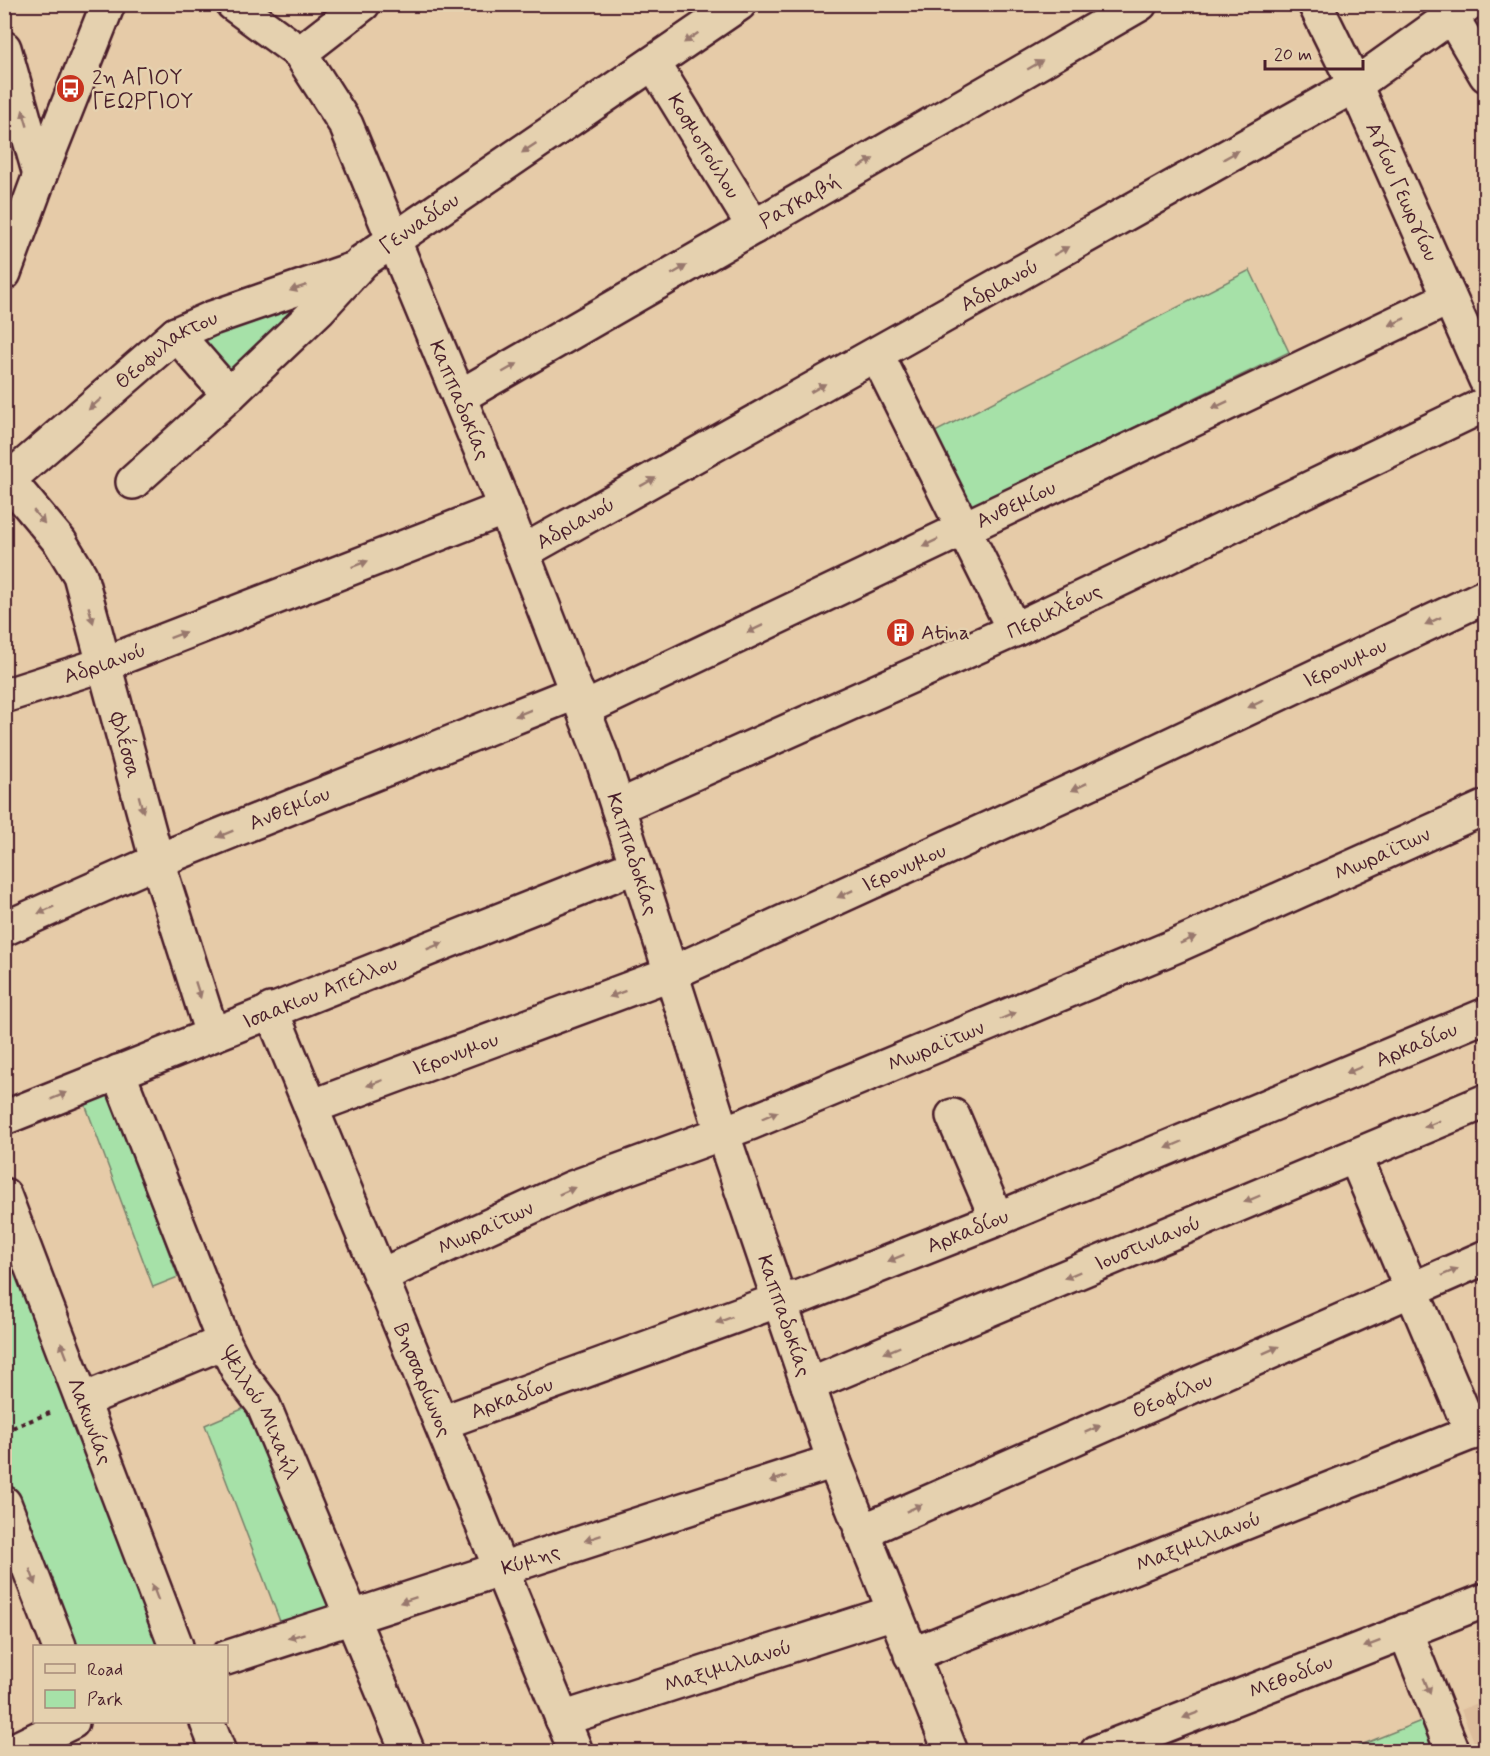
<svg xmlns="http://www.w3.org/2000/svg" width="1490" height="1756" font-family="Mynerve,sans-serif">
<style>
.built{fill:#ddbd9c}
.green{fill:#a6e1a8;stroke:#78806a;stroke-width:1.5}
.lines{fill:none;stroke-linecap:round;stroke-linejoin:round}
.minor-casing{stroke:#4a1f2b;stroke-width:38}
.path{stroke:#4a1f2b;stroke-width:4;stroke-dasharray:4.5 4.5;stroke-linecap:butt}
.minor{stroke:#e5d1af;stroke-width:33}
.oneway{fill:#98786d}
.labels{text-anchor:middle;stroke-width:5;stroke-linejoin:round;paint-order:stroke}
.poi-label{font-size:21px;fill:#4a1f2b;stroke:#e5d1af;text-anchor:start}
.street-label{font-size:21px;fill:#4a1f2b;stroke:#e5d1af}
</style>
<rect width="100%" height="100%" fill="#e6cba8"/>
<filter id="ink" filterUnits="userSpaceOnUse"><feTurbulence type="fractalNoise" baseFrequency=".0167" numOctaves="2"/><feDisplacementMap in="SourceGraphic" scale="12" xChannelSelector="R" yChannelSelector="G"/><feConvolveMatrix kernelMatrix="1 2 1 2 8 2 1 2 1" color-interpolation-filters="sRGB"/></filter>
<g filter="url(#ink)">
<polygon class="built" points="1485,1700 1485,1751 1478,1751 1461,1710"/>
<g class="green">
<polygon points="1250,270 1289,352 964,510 929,435"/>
<polygon points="303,302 229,381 197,344 214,332"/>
<polygon points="110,1094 178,1277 153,1287 85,1104"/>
<polygon points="4,1216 164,1646 69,1646 5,1473"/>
<polygon points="254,1404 329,1606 281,1624 205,1425"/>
<polygon points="1421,1721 1433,1751 1346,1751"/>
</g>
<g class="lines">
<defs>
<g id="minor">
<path id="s1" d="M233 4 300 53 346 125 505 508 602 758 722 1132 834 1461 951 1752"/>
<path id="s2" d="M1315 4 1355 85 1486 380"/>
<polyline points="1452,17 1486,75"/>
<polyline points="4,48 40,175"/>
<polyline points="300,53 363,4"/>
<path id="s3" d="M654 64 754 227"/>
<polyline points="4,273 40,175 108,4"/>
<polyline points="176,334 229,395"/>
<polyline points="877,355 1014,630"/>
<path id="s4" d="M459 397 1140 4"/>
<path id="s5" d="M4 475 60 542 80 575 157 861 212 1034"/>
<path id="s6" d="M8 480 176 334 212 318 351 270"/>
<path id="s7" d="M133 482 229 395 319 309 363 261 739 4"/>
<path id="s8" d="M523 552 1355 85 1468 4"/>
<path id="s9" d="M4 696 104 664 505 508"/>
<path id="s10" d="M584 709 1449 298"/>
<path id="s11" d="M618 807 1014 630 1486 404"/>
<path id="s12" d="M4 929 157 861 577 692"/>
<path id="s13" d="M271 1010 576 1752"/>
<path id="s14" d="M118 1072 224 1342 240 1374 263 1404 408 1752"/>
<path id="s15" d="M311 1107 672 973 1117 770 1486 596"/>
<polyline points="953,1116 997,1219"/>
<path id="s16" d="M4 1118 636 866"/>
<polyline points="1355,1156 1472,1433"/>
<path id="s17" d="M4 1195 176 1646"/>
<path id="s18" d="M380 1276 572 1188 750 1123 1180 944 1486 807"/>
<path id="s19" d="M808 1385 1486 1101"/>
<polyline points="84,1400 224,1342"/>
<path id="s20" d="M441 1423 779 1300 800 1297 997 1219 1486 1015"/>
<polyline points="4,1503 59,1646"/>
<path id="s21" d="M861 1532 1486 1257"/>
<polyline points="1405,1631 1453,1752"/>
<path id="s22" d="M911 1655 1486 1427"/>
<path id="s23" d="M226 1658 834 1461"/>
<path id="s24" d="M562 1719 894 1612"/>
<polyline points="207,1722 219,1752"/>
<polyline points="10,1752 72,1722"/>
<path id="s25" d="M1097 1752 1486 1600"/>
</g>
</defs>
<use href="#minor" class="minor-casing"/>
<polyline class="path" points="4,1431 52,1412"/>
<use href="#minor" class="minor"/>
</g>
<defs><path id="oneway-solid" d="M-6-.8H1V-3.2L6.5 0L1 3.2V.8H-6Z" transform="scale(1.5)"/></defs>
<g class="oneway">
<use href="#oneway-solid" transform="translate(691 38) rotate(145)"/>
<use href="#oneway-solid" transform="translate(1035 65) rotate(-30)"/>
<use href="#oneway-solid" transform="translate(25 118) rotate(-106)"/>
<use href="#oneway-solid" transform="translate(529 148) rotate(146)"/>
<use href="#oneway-solid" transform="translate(1231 155) rotate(-29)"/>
<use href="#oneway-solid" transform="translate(866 163) rotate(-30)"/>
<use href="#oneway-solid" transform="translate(1061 251) rotate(-29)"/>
<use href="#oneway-solid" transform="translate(679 270) rotate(-30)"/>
<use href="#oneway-solid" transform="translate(298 288) rotate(161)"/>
<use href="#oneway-solid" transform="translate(1397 322) rotate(155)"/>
<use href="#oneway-solid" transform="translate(510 368) rotate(-30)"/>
<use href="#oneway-solid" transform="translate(818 388) rotate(-29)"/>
<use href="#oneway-solid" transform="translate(95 404) rotate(139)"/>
<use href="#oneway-solid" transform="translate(1220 405) rotate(155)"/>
<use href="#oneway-solid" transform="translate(648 482) rotate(-29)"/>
<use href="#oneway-solid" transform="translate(39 517) rotate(50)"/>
<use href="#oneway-solid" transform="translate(930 543) rotate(154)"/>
<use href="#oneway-solid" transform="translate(360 564) rotate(-21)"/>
<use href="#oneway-solid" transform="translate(91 615) rotate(74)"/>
<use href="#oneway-solid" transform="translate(1433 621) rotate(155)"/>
<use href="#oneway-solid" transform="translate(755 629) rotate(154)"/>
<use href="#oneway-solid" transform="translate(178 635) rotate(-21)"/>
<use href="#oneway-solid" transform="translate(1256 704) rotate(155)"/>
<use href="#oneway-solid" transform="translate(523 713) rotate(158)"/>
<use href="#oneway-solid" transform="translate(1079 787) rotate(155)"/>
<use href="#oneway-solid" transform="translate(141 804) rotate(75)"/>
<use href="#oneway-solid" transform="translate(225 834) rotate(158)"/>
<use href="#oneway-solid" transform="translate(845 894) rotate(155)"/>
<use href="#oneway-solid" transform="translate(46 910) rotate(156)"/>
<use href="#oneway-solid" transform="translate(1188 940) rotate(-24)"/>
<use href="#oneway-solid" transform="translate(435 946) rotate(-22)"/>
<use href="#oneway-solid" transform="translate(198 990) rotate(72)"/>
<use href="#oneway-solid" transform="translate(617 994) rotate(160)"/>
<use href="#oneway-solid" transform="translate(1008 1016) rotate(-23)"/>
<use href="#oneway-solid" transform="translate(1354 1070) rotate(157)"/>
<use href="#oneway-solid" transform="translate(375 1083) rotate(160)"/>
<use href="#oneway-solid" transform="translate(59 1096) rotate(-22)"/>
<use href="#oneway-solid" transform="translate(770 1115) rotate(-23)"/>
<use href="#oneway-solid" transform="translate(1432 1124) rotate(157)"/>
<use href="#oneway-solid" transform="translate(1174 1145) rotate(157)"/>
<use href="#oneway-solid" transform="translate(567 1191) rotate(-24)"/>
<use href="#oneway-solid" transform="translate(1252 1199) rotate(157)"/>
<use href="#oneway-solid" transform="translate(896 1258) rotate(158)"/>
<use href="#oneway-solid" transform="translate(1450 1272) rotate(-23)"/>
<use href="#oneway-solid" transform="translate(1072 1275) rotate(157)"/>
<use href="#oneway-solid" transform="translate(724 1320) rotate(160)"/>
<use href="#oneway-solid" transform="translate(64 1350) rotate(-111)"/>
<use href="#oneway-solid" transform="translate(892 1350) rotate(157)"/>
<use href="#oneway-solid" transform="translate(1271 1350) rotate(-24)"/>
<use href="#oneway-solid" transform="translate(1093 1429) rotate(-24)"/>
<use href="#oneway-solid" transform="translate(778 1479) rotate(162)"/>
<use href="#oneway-solid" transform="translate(914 1508) rotate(-24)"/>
<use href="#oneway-solid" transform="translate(593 1538) rotate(162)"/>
<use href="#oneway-solid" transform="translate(33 1577) rotate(69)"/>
<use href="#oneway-solid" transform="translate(155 1592) rotate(-111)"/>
<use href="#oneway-solid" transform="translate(408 1600) rotate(161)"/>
<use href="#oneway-solid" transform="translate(296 1636) rotate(163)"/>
<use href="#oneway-solid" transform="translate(1372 1644) rotate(159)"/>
<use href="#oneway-solid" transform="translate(1427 1686) rotate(68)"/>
<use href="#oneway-solid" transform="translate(1191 1715) rotate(159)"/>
</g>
</g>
<defs>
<symbol id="bus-disc" viewBox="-11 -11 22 22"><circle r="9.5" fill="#c8321e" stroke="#e5d1af"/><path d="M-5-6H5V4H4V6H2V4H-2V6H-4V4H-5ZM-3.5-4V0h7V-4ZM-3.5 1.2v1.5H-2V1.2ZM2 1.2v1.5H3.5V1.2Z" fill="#fff"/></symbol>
<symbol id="building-disc" viewBox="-11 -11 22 22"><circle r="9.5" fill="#c8321e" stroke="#e5d1af"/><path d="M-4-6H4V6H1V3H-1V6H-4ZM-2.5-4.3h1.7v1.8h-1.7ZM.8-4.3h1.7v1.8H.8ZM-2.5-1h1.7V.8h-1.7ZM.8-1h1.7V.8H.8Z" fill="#fff"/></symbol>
</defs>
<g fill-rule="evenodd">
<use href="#bus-disc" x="54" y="72" width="33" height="33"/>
<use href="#building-disc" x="884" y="616" width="33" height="33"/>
</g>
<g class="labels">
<g class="poi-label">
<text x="92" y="84">2η ΑΓΙΟΥ<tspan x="92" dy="24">ΓΕΩΡΓΙΟΥ</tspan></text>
<text x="921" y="639">Atina</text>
</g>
<g class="street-label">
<text dy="7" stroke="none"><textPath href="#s3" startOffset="96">Κοσμοπούλου</textPath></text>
<text dy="7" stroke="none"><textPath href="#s2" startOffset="207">Αγίου Γεωργίου</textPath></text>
<text dy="7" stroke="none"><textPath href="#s4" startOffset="393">Ραγκαβή</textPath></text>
<text dy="7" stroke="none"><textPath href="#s7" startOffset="387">Γενναδίου</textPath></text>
<text dy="7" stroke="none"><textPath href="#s8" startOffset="546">Αδριανού</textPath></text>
<text dy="7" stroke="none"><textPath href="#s6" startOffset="206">Θεοφυλακτου</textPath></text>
<text dy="7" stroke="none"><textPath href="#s1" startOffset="466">Καππαδοκίας</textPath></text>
<text dy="7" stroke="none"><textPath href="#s10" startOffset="478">Ανθεμίου</textPath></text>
<text dy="7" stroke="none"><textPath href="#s8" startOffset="60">Αδριανού</textPath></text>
<text dy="7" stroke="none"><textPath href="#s11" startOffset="478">Περικλέους</textPath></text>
<text dy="7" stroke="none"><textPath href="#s9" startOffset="106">Αδριανού</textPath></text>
<text dy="7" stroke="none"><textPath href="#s15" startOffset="1126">Ιερονυμου</textPath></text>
<text dy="7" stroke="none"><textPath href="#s5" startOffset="302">Φλέσσα</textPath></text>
<text dy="7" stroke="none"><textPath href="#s12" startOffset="310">Ανθεμίου</textPath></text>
<text dy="7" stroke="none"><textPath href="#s18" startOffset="1088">Μωραϊτων</textPath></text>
<text dy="7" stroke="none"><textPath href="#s1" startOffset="952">Καππαδοκίας</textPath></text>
<text dy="7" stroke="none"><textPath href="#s15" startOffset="640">Ιερονυμου</textPath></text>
<text dy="7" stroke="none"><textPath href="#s16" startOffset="340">Ισαακιου Απελλου</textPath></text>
<text dy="7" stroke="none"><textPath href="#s20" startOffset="1047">Αρκαδίου</textPath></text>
<text dy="7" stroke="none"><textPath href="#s18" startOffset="602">Μωραϊτων</textPath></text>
<text dy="7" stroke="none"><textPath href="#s15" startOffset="154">Ιερονυμου</textPath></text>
<text dy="7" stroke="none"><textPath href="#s18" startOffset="116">Μωραϊτων</textPath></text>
<text dy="7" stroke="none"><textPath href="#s20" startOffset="561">Αρκαδίου</textPath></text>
<text dy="7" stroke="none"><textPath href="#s19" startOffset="368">Ιουστινιανού</textPath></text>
<text dy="7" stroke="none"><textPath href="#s1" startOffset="1438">Καππαδοκίας</textPath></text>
<text dy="7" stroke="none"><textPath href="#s13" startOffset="400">Βησσαρίωνος</textPath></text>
<text dy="7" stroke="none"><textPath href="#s21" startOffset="340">Θεοφίλου</textPath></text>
<text dy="7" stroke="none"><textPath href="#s20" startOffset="75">Αρκαδίου</textPath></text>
<text dy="7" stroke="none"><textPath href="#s14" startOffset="370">Ψελλού Μιχαήλ</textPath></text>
<text dy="7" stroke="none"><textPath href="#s17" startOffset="242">Λακωνίας</textPath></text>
<text dy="7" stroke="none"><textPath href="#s22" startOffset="309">Μαξιμιλιανού</textPath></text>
<text dy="7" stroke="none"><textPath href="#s23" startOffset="320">Κύμης</textPath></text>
<text dy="7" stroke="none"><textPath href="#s24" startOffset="174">Μαξιμιλιανού</textPath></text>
<text dy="7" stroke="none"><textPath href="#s25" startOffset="208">Μεθοδίου</textPath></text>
</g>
</g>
<rect width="1490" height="1756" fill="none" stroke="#e5d1af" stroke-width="24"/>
<rect x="12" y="12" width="1466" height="1732" fill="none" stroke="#4a1f2b" stroke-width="2" filter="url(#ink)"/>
<rect x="33" y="1645" width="195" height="78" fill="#e5d1af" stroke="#a78a7a" stroke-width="1.5"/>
<rect x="45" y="1664" width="30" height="9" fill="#e5d1af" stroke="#a78a7a" stroke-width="1.5"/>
<text x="87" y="1675" font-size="18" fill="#4a1f2b">Road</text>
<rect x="45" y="1690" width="30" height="18" fill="#a6e1a8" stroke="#a78a7a" stroke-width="1.5"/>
<text x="87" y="1705" font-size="18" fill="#4a1f2b">Park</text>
<path d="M1265 60v9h98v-9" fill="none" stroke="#4a1f2b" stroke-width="3"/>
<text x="1274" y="60" font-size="18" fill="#4a1f2b" stroke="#e5d1af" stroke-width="4.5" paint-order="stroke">20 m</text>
</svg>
